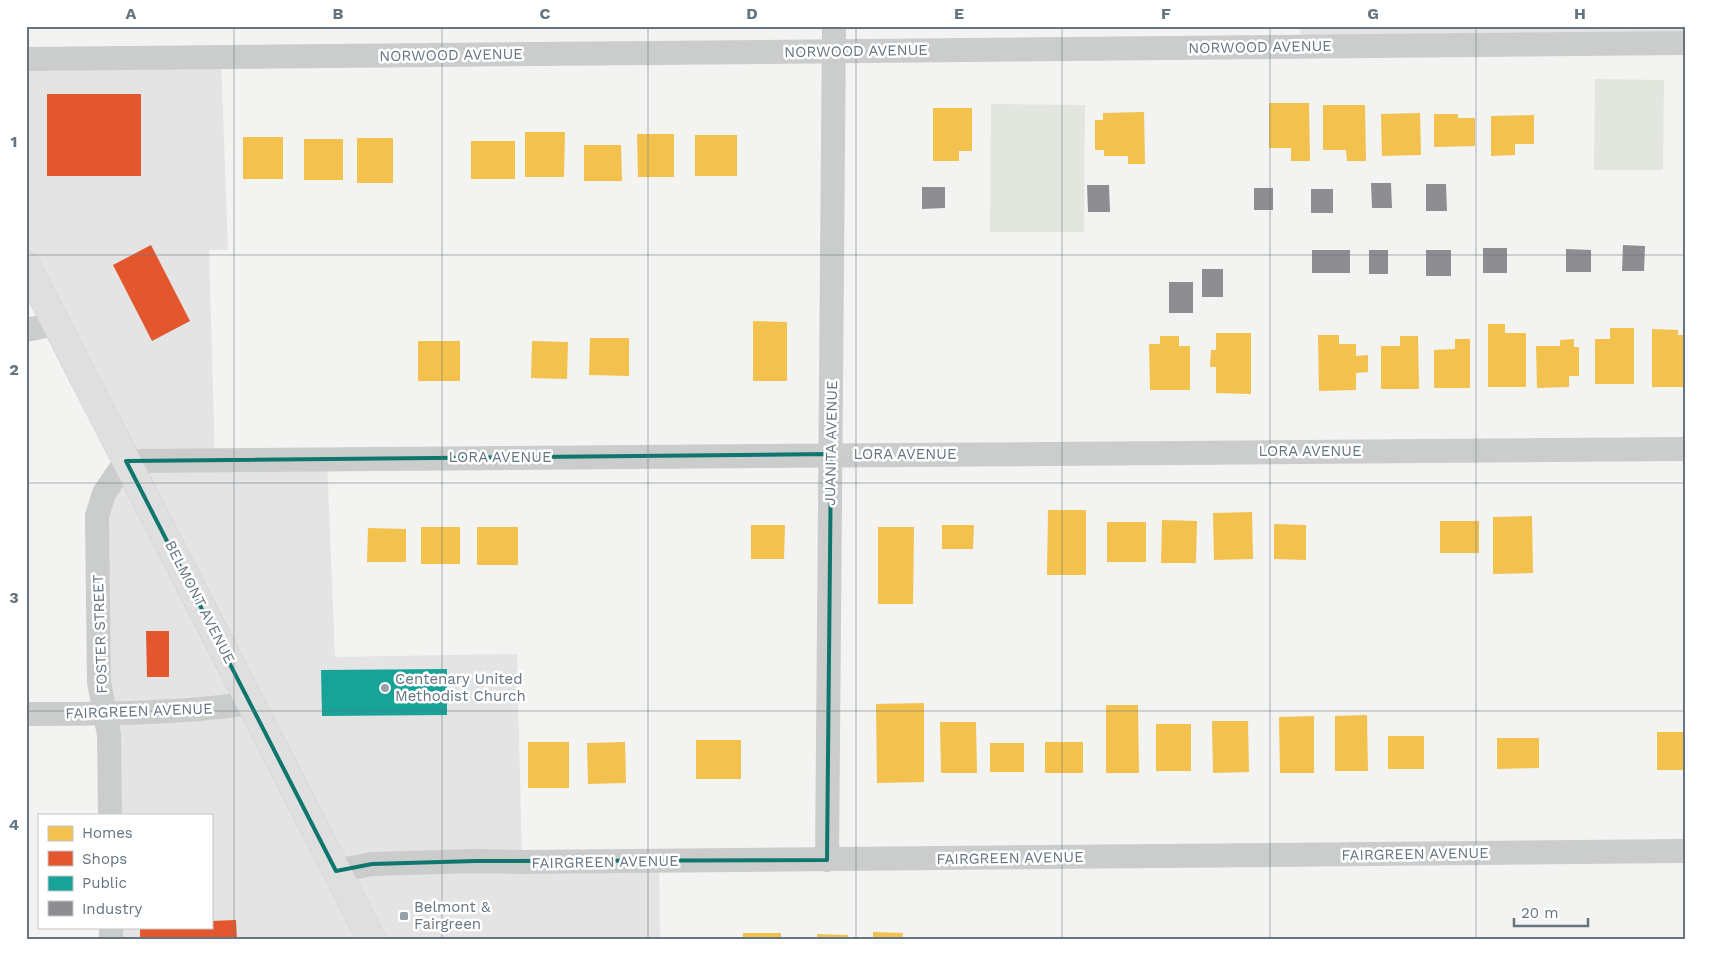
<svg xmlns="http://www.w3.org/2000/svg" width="1711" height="966" font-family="'Work Sans',sans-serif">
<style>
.built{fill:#e3e4e3}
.green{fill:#e2e6df}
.homes{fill:#f2c14e}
.shops{fill:#e4572e}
.public{fill:#17a398}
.industry{fill:#8d8d92}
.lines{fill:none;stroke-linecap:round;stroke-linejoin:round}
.secondary-casing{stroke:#cfcfcf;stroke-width:29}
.minor{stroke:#cbcccc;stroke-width:24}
.secondary{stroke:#dfdfe0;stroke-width:28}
.marked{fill:none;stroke:#0f766e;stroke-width:4;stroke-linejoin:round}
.grid{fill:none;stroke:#647480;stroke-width:1;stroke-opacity:0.55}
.poi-dot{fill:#96a0a8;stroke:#fff;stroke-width:2}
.labels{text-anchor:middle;stroke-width:5;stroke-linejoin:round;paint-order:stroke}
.street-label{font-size:15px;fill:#647480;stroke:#fff}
.poi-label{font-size:15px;fill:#647480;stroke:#fff;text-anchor:start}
.neatline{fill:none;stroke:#647480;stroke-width:2}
.grid-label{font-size:16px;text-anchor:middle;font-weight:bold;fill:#647480}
</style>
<rect width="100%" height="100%" fill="#f3f3f1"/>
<g class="built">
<polygon points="1300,26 1685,26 1685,44 1301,47"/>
<polygon points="221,57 228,250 209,250 215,460 327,459 335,657 517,654 522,862 659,861 660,940 111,940 111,927 211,927 211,815 110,815 97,516 125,461 26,265 26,59"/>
</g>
<g class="green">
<polygon points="1595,79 1664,80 1663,170 1594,170"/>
<polygon points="991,104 1085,105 1084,232 990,232"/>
</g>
<g class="homes">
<polygon points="1269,103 1309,103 1310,161 1291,161 1291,148 1269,148"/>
<polygon points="1323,105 1365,105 1366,161 1347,161 1346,150 1323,150"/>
<polygon points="933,108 972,108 972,151 959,151 959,161 933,161"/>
<polygon points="1144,112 1145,164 1128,164 1128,156 1104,156 1104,150 1095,150 1095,120 1103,120 1103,113"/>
<polygon points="1420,113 1421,155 1382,156 1381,114"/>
<polygon points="1434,114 1458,114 1458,118 1475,118 1475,146 1434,147"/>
<polygon points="1534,115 1534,144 1515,144 1515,155 1491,156 1491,116"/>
<polygon points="525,132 565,132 564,177 525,177"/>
<polygon points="637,134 674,134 674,177 638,177"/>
<rect x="695" y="135" width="42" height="41"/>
<rect x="243" y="137" width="40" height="42"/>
<rect x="357" y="138" width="36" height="45"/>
<rect x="304" y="139" width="39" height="41"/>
<rect x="471" y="141" width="44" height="38"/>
<polygon points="584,145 621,145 622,181 584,181"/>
<polygon points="753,321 787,322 787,381 753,381"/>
<polygon points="1488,324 1505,324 1505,333 1526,333 1526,387 1488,387"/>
<polygon points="1610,328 1634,328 1634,384 1595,384 1595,339 1610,339"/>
<polygon points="1652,329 1678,330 1678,335 1685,335 1685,387 1652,387"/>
<polygon points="1216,333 1251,333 1251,394 1216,393 1216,367 1210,367 1211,350 1216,350"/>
<polygon points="1318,335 1339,335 1339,344 1356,344 1356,356 1368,355 1368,372 1356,373 1356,390 1319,391"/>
<polygon points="1160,336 1179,336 1179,346 1190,346 1190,390 1150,390 1149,344 1160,344"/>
<polygon points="1400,336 1418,336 1419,389 1381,389 1381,346 1400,346"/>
<polygon points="590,338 629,338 629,376 589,375"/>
<polygon points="1455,339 1470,339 1470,388 1434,388 1434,350 1455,349"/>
<polygon points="1574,339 1574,347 1579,347 1579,376 1569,376 1569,387 1537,388 1536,346 1560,346 1560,340"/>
<rect x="418" y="341" width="42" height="40"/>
<polygon points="532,341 568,342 567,379 531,378"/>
<polygon points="1048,510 1086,510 1086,575 1047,575"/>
<polygon points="1252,512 1253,559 1214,560 1213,513"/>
<polygon points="1532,516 1533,573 1493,574 1493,517"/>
<polygon points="1162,520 1197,521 1196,563 1161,563"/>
<rect x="1440" y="521" width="39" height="32"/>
<rect x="1107" y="522" width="39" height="40"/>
<polygon points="1274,524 1306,525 1306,560 1274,559"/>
<polygon points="751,525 785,525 784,559 751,559"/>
<polygon points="942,525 974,525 973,549 942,549"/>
<rect x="421" y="527" width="39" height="37"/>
<rect x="477" y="527" width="41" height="38"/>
<polygon points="878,527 914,527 913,604 878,604"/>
<polygon points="368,528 406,529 406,562 367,562"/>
<polygon points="924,703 924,782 877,783 876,704"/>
<polygon points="1106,705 1138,705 1139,773 1106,773"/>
<polygon points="1367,715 1368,771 1335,771 1335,716"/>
<polygon points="1314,716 1314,773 1280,773 1279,717"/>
<polygon points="1212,721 1248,721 1249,772 1213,773"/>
<polygon points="940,722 976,722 977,773 941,773"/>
<rect x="1156" y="724" width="35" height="47"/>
<rect x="1657" y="732" width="28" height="38"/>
<rect x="1388" y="736" width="36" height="33"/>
<polygon points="1497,738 1539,738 1539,768 1497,769"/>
<rect x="696" y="740" width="45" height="39"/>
<rect x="528" y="742" width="41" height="46"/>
<polygon points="625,742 626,783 588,784 587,743"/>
<rect x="1045" y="742" width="38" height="31"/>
<rect x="990" y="743" width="34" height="29"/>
<polygon points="873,932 903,933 902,940 873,940"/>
<rect x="743" y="933" width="38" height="7"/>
<polygon points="817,934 848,935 848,940 817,940"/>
<polygon points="1463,937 1463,940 1408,940 1408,938"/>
</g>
<g class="shops">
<rect x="47" y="94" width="94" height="82"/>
<polygon points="151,245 190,321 152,341 113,265"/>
<polygon points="146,631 169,631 169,677 147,677"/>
<polygon points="236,920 237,940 140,940 140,927 211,927 211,921"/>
</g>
<polygon class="public" points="447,669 447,715 322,716 321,670"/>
<g class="industry">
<polygon points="1371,183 1391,183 1392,208 1372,208"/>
<polygon points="1426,184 1446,184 1447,211 1426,211"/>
<polygon points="1087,185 1109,185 1110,212 1088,212"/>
<polygon points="922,187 945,187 945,208 922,209"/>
<rect x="1254" y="188" width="19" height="22"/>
<rect x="1311" y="189" width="22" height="24"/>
<polygon points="1623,245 1645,246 1644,271 1622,271"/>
<rect x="1483" y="248" width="24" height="25"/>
<polygon points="1566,249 1591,250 1591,272 1566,272"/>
<rect x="1312" y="250" width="38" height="23"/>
<rect x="1369" y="250" width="19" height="24"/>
<rect x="1426" y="250" width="25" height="26"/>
<rect x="1202" y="269" width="21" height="28"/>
<rect x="1169" y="282" width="24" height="31"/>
</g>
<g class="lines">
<defs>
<polyline id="secondary" points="26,265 372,940"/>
</defs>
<use href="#secondary" class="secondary-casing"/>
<g class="minor">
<polyline points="26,59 1685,43"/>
<polyline points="26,330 56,324"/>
<path d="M26 714C101 714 177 714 251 703"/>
<polyline points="110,815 109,735 99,682 97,516 104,493 126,461 1685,449"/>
<polyline points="827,860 834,26"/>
<polyline points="336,871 372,864 475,861 522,862 1685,851"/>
<polyline points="111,927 111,940"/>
</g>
<use href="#secondary" class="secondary"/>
</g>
<path class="marked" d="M831 454 827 860 475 861 372 864 336 871 126 461Z"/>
<path class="grid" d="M234 26V940M442 26V940M648 26V940M856 26V940M1062 26V940M1270 26V940M1476 26V940M26 255H1685M26 483H1685M26 711H1685"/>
<g class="poi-dot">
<circle cx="385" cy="688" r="5"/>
<rect x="399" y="911" width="10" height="10" rx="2.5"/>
</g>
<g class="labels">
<g class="street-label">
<text transform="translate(1260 47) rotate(-1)" y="5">NORWOOD AVENUE</text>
<text transform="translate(856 51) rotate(-1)" y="5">NORWOOD AVENUE</text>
<text transform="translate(451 55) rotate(-1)" y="5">NORWOOD AVENUE</text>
<text transform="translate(831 443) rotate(-89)" y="5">JUANITA AVENUE</text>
<text x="1310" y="456">LORA AVENUE</text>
<text x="905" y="459">LORA AVENUE</text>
<text x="500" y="462">LORA AVENUE</text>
<text transform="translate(200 602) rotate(63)" y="5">BELMONT AVENUE</text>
<text transform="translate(100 634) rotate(-92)" y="5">FOSTER STREET</text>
<text transform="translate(139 711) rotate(-2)" y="5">FAIRGREEN AVENUE</text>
<text transform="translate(1415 854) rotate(-1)" y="5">FAIRGREEN AVENUE</text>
<text transform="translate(1010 858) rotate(-1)" y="5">FAIRGREEN AVENUE</text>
<text transform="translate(605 862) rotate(-1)" y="5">FAIRGREEN AVENUE</text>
</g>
<g class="poi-label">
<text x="395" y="684">Centenary United<tspan x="395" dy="17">Methodist Church</tspan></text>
<text x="414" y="912">Belmont &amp;<tspan x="414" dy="17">Fairgreen</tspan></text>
</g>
</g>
<rect width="1711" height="966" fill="none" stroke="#ffffff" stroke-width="55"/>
<rect x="38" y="814" width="175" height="115" fill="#ffffff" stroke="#c1c7cc"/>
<rect x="48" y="826" width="25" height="15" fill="#f2c14e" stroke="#c1c7cc"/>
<text x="82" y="838" font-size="15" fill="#647480">Homes</text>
<rect x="48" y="851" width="25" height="15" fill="#e4572e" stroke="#c1c7cc"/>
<text x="82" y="864" font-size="15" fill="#647480">Shops</text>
<rect x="48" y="876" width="25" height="15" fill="#17a398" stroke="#c1c7cc"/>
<text x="82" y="888" font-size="15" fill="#647480">Public</text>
<rect x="48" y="901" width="25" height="15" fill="#8d8d92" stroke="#c1c7cc"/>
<text x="82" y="914" font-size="15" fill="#647480">Industry</text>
<path d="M1514 918v8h74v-8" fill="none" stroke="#647480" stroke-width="2.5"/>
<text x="1521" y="918" font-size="15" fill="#647480" stroke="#ffffff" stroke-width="4" paint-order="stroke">20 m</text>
<rect x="28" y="28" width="1656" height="910" class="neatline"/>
<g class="grid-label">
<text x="131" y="19">A</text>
<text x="338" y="19">B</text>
<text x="545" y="19">C</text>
<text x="752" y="19">D</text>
<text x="959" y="19">E</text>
<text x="1166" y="19">F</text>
<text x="1373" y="19">G</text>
<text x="1580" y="19">H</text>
<text x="14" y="147">1</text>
<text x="14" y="375">2</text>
<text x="14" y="603">3</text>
<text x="14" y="830">4</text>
</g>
</svg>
